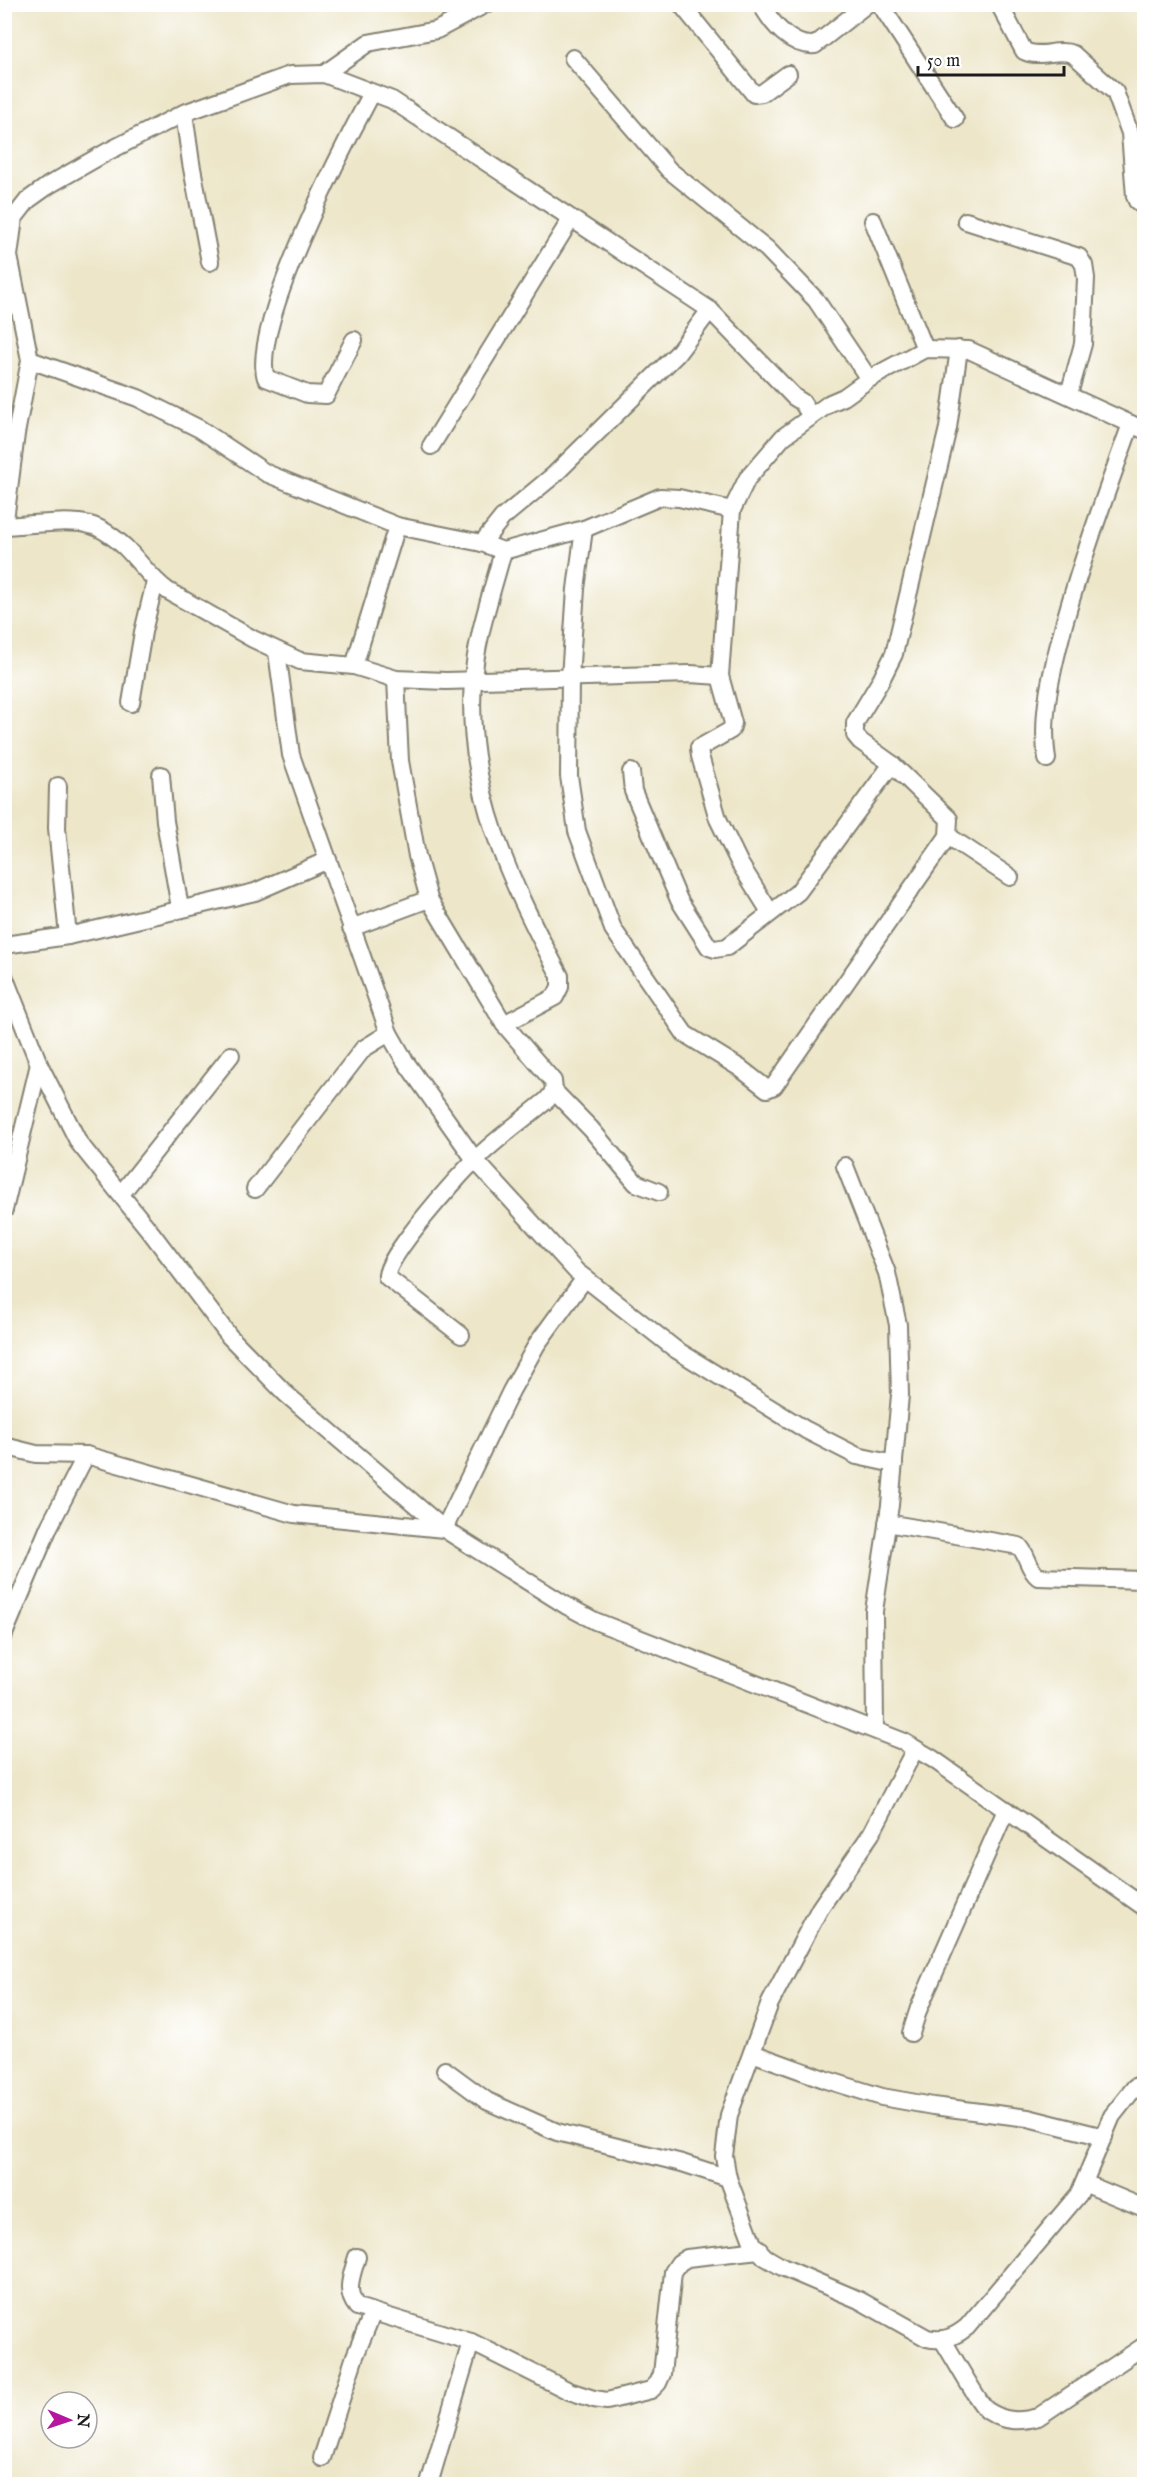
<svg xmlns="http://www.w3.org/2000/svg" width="1149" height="2489" font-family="'IM FELL English',serif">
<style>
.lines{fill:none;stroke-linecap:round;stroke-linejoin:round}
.minor-casing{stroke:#848172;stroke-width:20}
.minor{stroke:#fff;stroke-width:16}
</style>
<rect width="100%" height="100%" fill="#fff"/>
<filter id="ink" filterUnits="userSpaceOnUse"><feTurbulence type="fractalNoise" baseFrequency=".0167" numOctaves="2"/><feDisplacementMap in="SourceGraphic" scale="12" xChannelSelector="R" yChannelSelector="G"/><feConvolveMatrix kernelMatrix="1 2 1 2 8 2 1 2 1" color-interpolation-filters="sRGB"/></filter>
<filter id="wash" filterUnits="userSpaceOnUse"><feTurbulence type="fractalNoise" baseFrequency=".008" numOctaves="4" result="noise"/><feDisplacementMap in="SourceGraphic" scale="24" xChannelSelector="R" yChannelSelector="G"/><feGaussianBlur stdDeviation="1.35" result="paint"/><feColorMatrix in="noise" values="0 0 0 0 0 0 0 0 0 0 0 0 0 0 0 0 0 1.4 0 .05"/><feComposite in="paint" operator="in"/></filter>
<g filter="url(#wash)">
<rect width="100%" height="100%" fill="#ede6c9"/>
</g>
<g filter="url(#ink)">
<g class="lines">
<defs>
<g id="minor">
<polyline points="681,4 754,94 762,93 788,74"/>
<path d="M761 4C772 24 791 47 815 45L867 4"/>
<polyline points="880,4 955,119"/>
<path d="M999 4 1024 51C1040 59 1057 48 1073 54L1115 92 1130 133 1135 196 1137 201 1144 207"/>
<polyline points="573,58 669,170 767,249 816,300 869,379"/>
<polyline points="324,74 368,43 437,30 486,4"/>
<polyline points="184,113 191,163 210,262"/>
<polyline points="873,221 925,349"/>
<polyline points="966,221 1079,257 1084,265 1086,278 1083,344 1069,394"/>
<path d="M354 340 326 395 307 394 266 378C249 329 345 143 372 93"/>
<polyline points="30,360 138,398 200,429 266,473 397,526 482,543 503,551 584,529 660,497 679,498 732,510"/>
<polyline points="431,446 571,219"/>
<path d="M5 526C28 525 69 519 90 525 103 528 115 538 125 547 140 562 151 579 168 591L253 639 300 661 354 666 396 679 446 681 690 674 720 676 732 510 747 479 783 437 830 403 844 397 869 379 925 349 969 350 1144 430"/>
<polyline points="4,528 16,434 30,360 9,256 14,218 28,200 49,185 107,152 184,113 290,75 324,74 392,100 710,310 794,397 802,402 811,416"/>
<polyline points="584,529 576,589 570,678 569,776 577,831 613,929 685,1034 740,1068 767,1089 774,1086 948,836 949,819 892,764 860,741 855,735 855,723 881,680 894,654 948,428 959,349"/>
<polyline points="482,543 502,518 554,475 677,354 710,310"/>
<polyline points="277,652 291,755 389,1033 405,1061 475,1160 576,1271 675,1349 806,1430 857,1456 894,1464"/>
<polyline points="354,666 397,526"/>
<polyline points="720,676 733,723 731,730 699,748 700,756 718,819 740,864 770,912"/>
<polyline points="396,679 400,761 417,856 429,899 504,1024"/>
<polyline points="131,703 143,632 155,582"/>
<path d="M1047 759C1040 714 1053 667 1064 624 1083 556 1107 490 1131 424"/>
<polyline points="631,772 633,791 679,900 709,947 715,949 727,947 798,892 892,764"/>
<polyline points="161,775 165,821 180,908"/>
<polyline points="58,786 57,828 68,936"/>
<polyline points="948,836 1010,877"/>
<polyline points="351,928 429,899"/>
<polyline points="4,945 68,936 255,892 328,860"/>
<polyline points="4,976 39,1064 79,1143 153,1235 229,1336 286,1394 444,1529 567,1606 595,1621 902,1741 933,1759 1144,1907"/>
<polyline points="554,1091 591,1129 636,1183 659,1192"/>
<polyline points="845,1166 887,1273 898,1325 900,1395 890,1505 874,1611 875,1730"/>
<polyline points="255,1189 363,1049 389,1033"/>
<polyline points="121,1194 231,1055"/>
<polyline points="4,1210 39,1064"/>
<path d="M461 1335 387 1277C383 1260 459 1175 475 1160 497 1138 523 1120 547 1100L554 1091 553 1081 504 1024 555 997 560 987V976C511 883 465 789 473 681 476 637 492 593 503 551"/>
<polyline points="4,1446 36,1454 86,1455 294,1514 444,1529 511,1391 537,1344 585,1278"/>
<path d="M887 1523 1019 1546C1028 1555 1028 1569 1038 1577L1144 1580"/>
<polyline points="4,1634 49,1527 86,1455"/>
<path d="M915 1749 871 1834 820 1908 770 2003 729 2115 724 2156 728 2178 753 2244 765 2257 782 2267 859 2300 927 2338C943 2342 955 2337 967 2327L1079 2194 1112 2116 1135 2087 1144 2083"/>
<polyline points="911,2033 919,2008 1006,1810"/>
<polyline points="752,2053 827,2080 882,2097 933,2106 1028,2118 1104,2137"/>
<polyline points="445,2070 487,2101 557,2132 682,2163 728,2178"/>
<polyline points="1084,2183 1144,2208"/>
<path d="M357 2257C352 2275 344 2291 357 2307L471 2342 569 2391 594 2399 607 2401 651 2390 658 2383 662 2374 673 2272 679 2263 687 2258 759 2250"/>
<path d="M942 2339C950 2351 980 2406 988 2411 1005 2422 1020 2422 1038 2417L1144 2346"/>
<polyline points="322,2458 355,2356 373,2312"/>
<polyline points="429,2484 471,2342"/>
</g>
</defs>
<use href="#minor" class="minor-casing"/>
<use href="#minor" class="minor"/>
</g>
</g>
<rect width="1149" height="2489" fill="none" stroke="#fff" stroke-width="24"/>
<g transform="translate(69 2420) rotate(92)"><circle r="28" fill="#ffffff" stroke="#a4a4a4" stroke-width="1.5"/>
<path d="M0-4.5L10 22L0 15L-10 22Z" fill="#b5179e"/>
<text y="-9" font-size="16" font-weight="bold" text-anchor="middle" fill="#1c1c1c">N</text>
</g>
<path d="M918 66v9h146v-9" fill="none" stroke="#1c1c1c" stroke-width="3"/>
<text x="927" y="66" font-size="18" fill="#1c1c1c" stroke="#ffffff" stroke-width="4.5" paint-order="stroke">50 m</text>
</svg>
